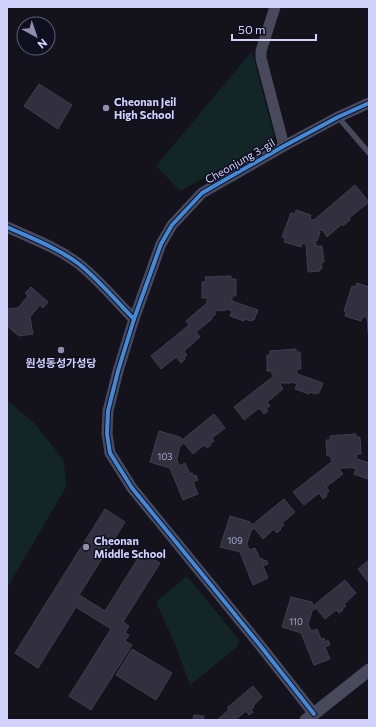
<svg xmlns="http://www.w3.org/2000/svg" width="376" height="727" font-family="Commissioner,'Noto Sans KR',sans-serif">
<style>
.green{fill:#122625}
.building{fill:#32303e;stroke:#3f3d4f}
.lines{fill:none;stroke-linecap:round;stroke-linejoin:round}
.service{stroke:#49495c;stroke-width:5.5}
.minor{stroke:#49495c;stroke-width:11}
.tertiary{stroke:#49495c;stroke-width:13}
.cycleway-casing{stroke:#100f20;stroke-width:6}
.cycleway{stroke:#408adc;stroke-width:4}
.poi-dot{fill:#908ead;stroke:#100f20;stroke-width:1.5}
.labels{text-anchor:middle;stroke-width:3;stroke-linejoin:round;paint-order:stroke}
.number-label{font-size:9px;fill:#aaa9cc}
.poi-label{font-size:11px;font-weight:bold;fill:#d2d1fb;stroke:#100f20;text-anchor:start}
.street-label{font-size:11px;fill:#d2d1fb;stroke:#100f20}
</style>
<rect width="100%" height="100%" fill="#14131c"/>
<g class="green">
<polygon points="252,51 274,137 270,142 180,191 156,166"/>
<polygon points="7,400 35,424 64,461 66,487 7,588"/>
<polygon points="187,576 239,640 237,647 190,685 176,646 156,602"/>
</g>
<g class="building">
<polygon points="39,84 72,105 58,129 24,106"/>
<polygon points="355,185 369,202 349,218 350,220 343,226 342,224 327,237 322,229 319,232 320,232 317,241 315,240 316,246 322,246 324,262 321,262 322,269 320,269 320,271 308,272 306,244 302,243 301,247 284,242 285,238 282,237 291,213 295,214 296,210 311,215 310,219 314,220"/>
<polygon points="231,276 231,279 236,279 236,296 232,296 232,301 258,310 254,320 252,320 251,321 245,319 244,321 230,316 232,311 226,309 226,310 217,311 217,309 214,312 216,314 211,318 212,319 196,332 200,337 184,351 187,355 184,357 185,359 181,363 176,357 161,369 151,356 189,325 186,321 207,303 207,298 202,298 202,282 206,281 205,277"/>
<polygon points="357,283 369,287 369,343 367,318 363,316 361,321 345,316 346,312 344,311 352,286 355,287"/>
<polygon points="31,287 48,302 43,308 40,305 30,317 33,334 19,336 7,326 7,309 18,308 28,296 25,293"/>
<polygon points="296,349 296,352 300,352 301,369 297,369 297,374 323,383 319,393 317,393 316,394 310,392 309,394 295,389 297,384 291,382 291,383 281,383 280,384 283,389 267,402 270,406 266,409 268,411 264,414 259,408 244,420 234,407 275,375 272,375 272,371 267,371 267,355 270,355 270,351"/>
<polygon points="214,414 225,428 212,438 214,441 210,444 211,445 207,448 204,445 193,454 184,443 180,446 177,459 179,466 185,463 190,474 192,473 194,476 196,475 198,480 193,482 198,494 183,500 170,468 150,462 159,431 180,437 182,440"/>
<polygon points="356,434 356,437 360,437 361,454 356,454 357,459 369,463 368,479 354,474 356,469 350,467 350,468 340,468 339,469 343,474 326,487 329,491 326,494 327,496 323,499 319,493 304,505 293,492 334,460 331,460 331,456 327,456 326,440 330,440 330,436"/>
<polygon points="284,499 295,512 282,523 284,525 280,528 281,529 277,533 274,529 263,539 254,528 251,531 247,543 249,550 255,548 260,559 262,558 264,561 266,560 268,564 263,566 268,578 253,585 240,552 220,547 230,516 250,522 252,525"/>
<polygon points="105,509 125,522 79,595 105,611 142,552 160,563 123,622 129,626 125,633 129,635 125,641 132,645 91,710 69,696 111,629 76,607 38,668 15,653"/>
<polygon points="369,560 369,581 368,582 358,569"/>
<polygon points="345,580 356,593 344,604 346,606 342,609 343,610 339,613 336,610 325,619 316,608 312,611 308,624 311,631 317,629 321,639 324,638 325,642 328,640 330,645 325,647 330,659 314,665 301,633 282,627 291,597 312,602 313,606"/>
<polygon points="132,649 172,673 156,700 116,675"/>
<polygon points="253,686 262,697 253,706 254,707 251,710 253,712 249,715 246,711 236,719 237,720 217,720 229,710 227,708"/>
<polygon points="194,715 204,716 203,719 209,720 193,720"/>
</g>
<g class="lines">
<polyline class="service" points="338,117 369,153"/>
<g class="minor">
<polyline points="275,7 261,51 261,58 284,146"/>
<path d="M7 227C31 238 58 248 79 264 99 280 116 301 134 319"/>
<polyline points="314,714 259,644 132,488 110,453 107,434 108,411 118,371 134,319 161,244 172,225 202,193 284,146 338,117 369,103"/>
</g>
<polyline class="tertiary" points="306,720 369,670"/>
<defs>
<g id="cycleway">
<path d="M7 227C31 238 58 248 79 264 99 280 116 301 134 319"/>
<polyline points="314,714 259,644 132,488 110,453 107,434 108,411 118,371 134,319 161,244 172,225 202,193 284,146 338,117 369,103"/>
</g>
</defs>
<use href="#cycleway" class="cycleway-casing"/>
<use href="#cycleway" class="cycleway"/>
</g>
<g class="poi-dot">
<circle cx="106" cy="108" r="4"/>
<circle cx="61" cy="350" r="4"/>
<circle cx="86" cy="547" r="4"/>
</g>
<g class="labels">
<g class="number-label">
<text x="165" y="460">103</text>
<text x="235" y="544">109</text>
<text x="296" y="625">110</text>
</g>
<g class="poi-label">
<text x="114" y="106">Cheonan Jeil<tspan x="114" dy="13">High School</tspan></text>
<text x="61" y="367" text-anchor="middle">원성동성가성당</text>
<text x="94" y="545">Cheonan<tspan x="94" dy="13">Middle School</tspan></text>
</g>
<g class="street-label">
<text transform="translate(240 161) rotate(-30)" y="4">Cheonjung 3-gil</text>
</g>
</g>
<rect width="376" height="727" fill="none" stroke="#d2d1fb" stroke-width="16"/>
<g transform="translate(36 36) rotate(140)"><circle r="19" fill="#100f20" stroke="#5e5d78"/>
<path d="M0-3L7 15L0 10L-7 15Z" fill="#908ead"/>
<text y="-6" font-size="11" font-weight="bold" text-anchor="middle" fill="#d2d1fb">N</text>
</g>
<path d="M232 34v6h84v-6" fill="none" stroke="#d2d1fb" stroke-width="2"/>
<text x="238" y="34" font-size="12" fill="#d2d1fb" stroke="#100f20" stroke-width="3" paint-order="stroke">50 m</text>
</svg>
